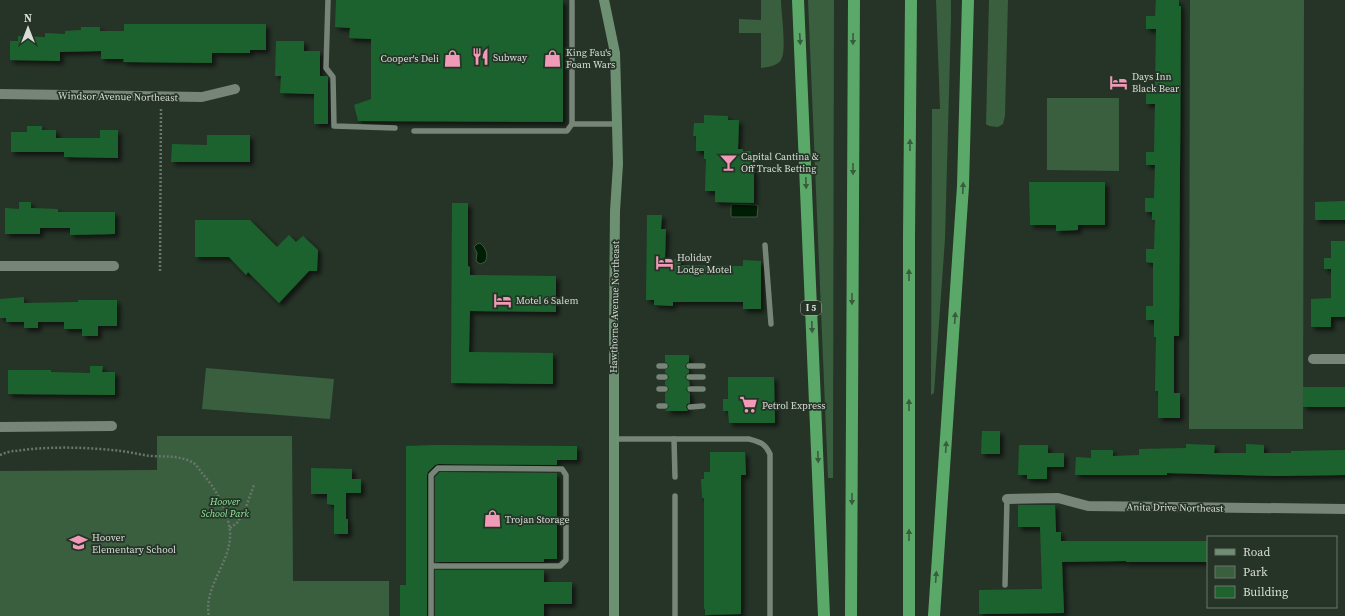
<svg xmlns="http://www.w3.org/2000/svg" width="1345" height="616" font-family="'Source Serif 4',serif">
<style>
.green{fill:#395f3f}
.water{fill:#001e04;stroke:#405843}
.building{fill:#1e622e;filter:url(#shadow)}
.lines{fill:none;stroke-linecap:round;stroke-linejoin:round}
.path{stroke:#6a756b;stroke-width:2.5;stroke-dasharray:2 2;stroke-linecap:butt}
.lane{stroke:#768577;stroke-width:5.5}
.street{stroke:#768577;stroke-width:10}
.secondary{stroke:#6e9072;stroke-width:10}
.highway{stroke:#5ba968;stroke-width:12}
.oneway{fill:#395c3e}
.labels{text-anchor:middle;stroke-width:3.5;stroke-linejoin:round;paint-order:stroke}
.shield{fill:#263327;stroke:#a1aba2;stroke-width:1}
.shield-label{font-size:9px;font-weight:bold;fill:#d6ded7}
.poi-label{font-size:10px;fill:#d6ded7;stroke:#263327;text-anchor:start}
.street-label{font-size:10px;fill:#d6ded7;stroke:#263327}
.park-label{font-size:10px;font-style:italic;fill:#90ea9e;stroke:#263327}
</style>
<defs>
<filter id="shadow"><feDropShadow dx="3.5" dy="3.5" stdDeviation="2" flood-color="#0009"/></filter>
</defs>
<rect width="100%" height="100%" fill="#263327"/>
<g class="green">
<path d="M761 0H781C781 12 787 51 781 60 777 66 768 67 761 68V33H739V19L761 20Z"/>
<polygon points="808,0 834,0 833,478 828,478"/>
<polygon points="936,0 951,0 951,19 945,239 934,393 931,395 932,109 940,109"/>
<polygon points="989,0 1008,0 1005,116 1003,124 998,127 989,126 986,124"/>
<polygon points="1190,0 1304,0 1303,429 1189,429"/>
<polygon points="1047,98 1119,98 1119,171 1047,170"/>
<polygon points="206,368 334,379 330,419 202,409"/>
<polygon points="157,436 292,436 293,581 389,581 389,616 0,616 0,471 157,470"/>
</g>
<g class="water">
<polygon points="733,204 756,205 758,206 757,217 732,217 731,216 731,205"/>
<path d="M480 243C486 248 489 255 485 262L480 264 476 261 477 253 474 247 477 244Z"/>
</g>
<g class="building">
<polygon points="336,0 563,0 563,122 358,121 354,105 371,99 371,39 349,38 350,28 335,27"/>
<polygon points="1156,0 1179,0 1179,6 1181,6 1179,336 1174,336 1174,393 1180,393 1180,418 1158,418 1158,391 1155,391 1156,337 1154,337 1154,320 1146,320 1146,306 1153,306 1153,263 1146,262 1146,249 1154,249 1155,220 1152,220 1152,212 1145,212 1145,198 1154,198 1155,165 1146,165 1146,152 1154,152 1155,104 1146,104 1146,91 1155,90 1156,29 1146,29 1146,16 1155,16"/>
<polygon points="124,24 266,24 266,50 250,50 250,53 212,53 212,63 123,62 124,59 101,59 101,51 60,52 60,61 10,60 10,41 18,41 18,36 45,37 45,33 65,34 65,31 81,30 81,27 100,27 100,31 124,31"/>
<polygon points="276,41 304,41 304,51 320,51 320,76 327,76 328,77 328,124 314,124 314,94 280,93 281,76 275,76"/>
<polygon points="704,115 728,116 728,120 739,120 738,149 743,149 743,151 751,151 751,165 753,165 753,174 754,174 754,203 715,202 715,191 705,191 706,159 704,159 704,151 696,151 696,136 693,136 694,123 704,123"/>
<polygon points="27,126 42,126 42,130 56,130 56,138 100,138 100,130 118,130 118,158 64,157 64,152 11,152 11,132 27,132"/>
<polygon points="207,135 250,135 250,162 171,162 172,144 207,145"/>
<polygon points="1029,182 1105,182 1105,225 1078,225 1078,230 1056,231 1056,225 1030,225"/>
<polygon points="1345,201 1345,220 1315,220 1315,202"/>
<polygon points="19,202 31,202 31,208 58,209 58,212 115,212 115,234 70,235 70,228 40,228 40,234 5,234 5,208 19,209"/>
<polygon points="452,203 468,203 468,266 470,267 470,275 556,276 556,312 470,311 469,352 553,353 553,384 451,383"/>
<polygon points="647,215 662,215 661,229 666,229 665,259 681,259 681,265 743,266 743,260 761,261 761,309 743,309 743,302 673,302 673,306 654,305 654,300 646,300"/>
<polygon points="195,220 250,220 277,247 289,235 296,242 303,236 318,250 317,271 309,271 279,303 248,272 246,275 229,257 195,257"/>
<polygon points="1331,241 1345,241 1345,317 1331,317 1331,327 1311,327 1311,299 1331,298 1331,269 1324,269 1324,258 1331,258"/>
<polygon points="24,297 24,303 78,302 78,300 117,300 117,326 98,326 98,336 82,336 82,329 64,329 64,322 38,322 38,328 24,328 24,322 6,322 6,318 0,318 0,299"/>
<polygon points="665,355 689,355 689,362 687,363 685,366 686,368 689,370 689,373 687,374 685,377 687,380 689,381 690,385 686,389 687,391 690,393 690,403 687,404 686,407 688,411 665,411 668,408 669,406 665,402 665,393 668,391 669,389 667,386 665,385 665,381 668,379 669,377 667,374 665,373 665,370 668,368 669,366 667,363 665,362"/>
<polygon points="90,366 103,366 102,372 115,372 115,395 8,394 8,370 51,370 51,372 90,373"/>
<polygon points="728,377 774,377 775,423 729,423 728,411 723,411 723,399 728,399"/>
<rect x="1303" y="387" width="42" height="20"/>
<polygon points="982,431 1000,431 1000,454 981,454"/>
<polygon points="1186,444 1215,445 1214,453 1246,453 1246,444 1264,445 1264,453 1291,453 1291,451 1345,450 1345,475 1275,476 1167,473 1167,475 1075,475 1076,457 1091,458 1091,450 1113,450 1113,456 1139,455 1139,449 1186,448"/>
<polygon points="435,445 577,446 577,460 557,460 557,465 438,464 435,465 428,472 427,475 427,616 400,616 400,585 406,585 406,446"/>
<polygon points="1019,445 1048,445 1048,453 1064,453 1064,467 1047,467 1047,479 1027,479 1027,475 1018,475"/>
<polygon points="710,452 745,452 746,475 741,475 741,614 705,615 705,609 704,609 704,498 702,498 701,479 704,479 704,472 710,472"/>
<polygon points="311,468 352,469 352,479 361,479 361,493 346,493 346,519 348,519 348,534 334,534 334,505 327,504 327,494 311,494"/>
<polygon points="440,472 557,473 557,559 544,559 544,562 435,562 435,477"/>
<polygon points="1018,505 1055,505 1056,532 1061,532 1061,541 1208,541 1208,562 1126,562 1126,561 1062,562 1064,613 979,614 979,590 1042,589 1040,527 1018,527"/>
<polygon points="435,570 544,570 544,582 572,582 572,604 544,604 544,616 435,616"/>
</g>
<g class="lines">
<g class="path">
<polyline points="160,271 161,107"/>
<path d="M0 455C5 453 10 451 15 451 48 446 87 447 121 451 131 452 141 455 151 456 165 457 178 455 192 462 196 464 199 469 202 473 216 489 228 510 230 532 232 562 203 586 209 616"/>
<polyline points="230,528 238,522 246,507 254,485"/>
</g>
<g class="lane">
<polyline points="328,0 326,68 333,77 334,126 395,128"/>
<polyline points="572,0 572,124 617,124"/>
<polyline points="414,131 567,131 572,124"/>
<polyline points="765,245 771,324"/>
<polyline points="659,366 665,366"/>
<polyline points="689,366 703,366"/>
<polyline points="659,377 665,377"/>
<polyline points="689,377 703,377"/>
<polyline points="659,389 665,389"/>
<polyline points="690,389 703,389"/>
<polyline points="659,406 665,406"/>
<polyline points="690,407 703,406"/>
<path d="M614 439H749C760 442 765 443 770 454V616"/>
<polyline points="674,439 675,477"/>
<polyline points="675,496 675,616"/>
<polyline points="431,566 560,566 566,560 566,475 562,469 438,468 431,475 431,616"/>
<polyline points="1005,585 1007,499"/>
</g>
<g class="street">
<polyline points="0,94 202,97 235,89"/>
<polyline points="0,266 114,266"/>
<polyline points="1313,359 1345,359"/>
<polyline points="0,427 112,426"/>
<polyline points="1007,499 1058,498 1088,506 1345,509"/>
</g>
<polyline class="secondary" points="604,0 615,53 617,124 618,164 615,211 614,322 614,616"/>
<g class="highway">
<polyline points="798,0 824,616"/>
<polyline points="851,616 854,0"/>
<polyline points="909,616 909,238 911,0"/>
<polyline points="934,616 963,186 968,0"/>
</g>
</g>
<defs><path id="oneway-solid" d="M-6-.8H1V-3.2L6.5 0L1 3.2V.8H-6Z"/></defs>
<g class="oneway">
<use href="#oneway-solid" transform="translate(800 39) rotate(87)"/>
<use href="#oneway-solid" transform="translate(853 39) rotate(91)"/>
<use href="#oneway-solid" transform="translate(910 145) rotate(-90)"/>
<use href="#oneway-solid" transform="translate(853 169) rotate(90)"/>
<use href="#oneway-solid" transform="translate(806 183) rotate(88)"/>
<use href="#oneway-solid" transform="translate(963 188) rotate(-87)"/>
<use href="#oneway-solid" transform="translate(909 275) rotate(-90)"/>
<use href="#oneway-solid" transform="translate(852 299) rotate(90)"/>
<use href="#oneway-solid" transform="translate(955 318) rotate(-86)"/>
<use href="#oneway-solid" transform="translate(812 327) rotate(88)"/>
<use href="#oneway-solid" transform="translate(909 405) rotate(-90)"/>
<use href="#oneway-solid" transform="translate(946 447) rotate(-86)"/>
<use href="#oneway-solid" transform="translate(818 457) rotate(88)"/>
<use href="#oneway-solid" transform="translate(852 499) rotate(90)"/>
<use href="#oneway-solid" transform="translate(909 535) rotate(-90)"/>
<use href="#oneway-solid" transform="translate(936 577) rotate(-86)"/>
</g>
<defs>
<symbol id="restaurant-bare" viewBox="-9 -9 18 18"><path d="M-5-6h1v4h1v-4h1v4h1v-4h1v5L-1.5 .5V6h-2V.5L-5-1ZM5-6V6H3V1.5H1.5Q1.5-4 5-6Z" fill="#f09ab7" stroke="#263327" stroke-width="2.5" paint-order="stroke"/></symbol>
<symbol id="shop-bare" viewBox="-9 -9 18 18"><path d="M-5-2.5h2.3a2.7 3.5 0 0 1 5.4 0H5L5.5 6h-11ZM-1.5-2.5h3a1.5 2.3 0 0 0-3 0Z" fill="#f09ab7" stroke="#263327" stroke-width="2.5" paint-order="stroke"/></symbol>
<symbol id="hotel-bare" viewBox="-9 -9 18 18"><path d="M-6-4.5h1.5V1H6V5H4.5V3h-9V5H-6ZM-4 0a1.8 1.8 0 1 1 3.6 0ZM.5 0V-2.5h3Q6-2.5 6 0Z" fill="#f09ab7" stroke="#263327" stroke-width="2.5" paint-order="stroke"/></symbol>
<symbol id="bar-bare" viewBox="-9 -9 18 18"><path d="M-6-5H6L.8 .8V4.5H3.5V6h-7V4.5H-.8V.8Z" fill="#f09ab7" stroke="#263327" stroke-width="2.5" paint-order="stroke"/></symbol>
<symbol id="supermarket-bare" viewBox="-9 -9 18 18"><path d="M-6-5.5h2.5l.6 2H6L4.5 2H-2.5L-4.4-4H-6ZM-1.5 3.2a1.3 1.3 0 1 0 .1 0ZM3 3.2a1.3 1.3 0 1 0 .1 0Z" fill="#f09ab7" stroke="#263327" stroke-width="2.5" paint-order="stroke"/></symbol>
<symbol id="school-bare" viewBox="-9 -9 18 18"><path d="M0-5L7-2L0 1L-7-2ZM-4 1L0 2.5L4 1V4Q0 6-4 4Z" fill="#f09ab7" stroke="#263327" stroke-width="2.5" paint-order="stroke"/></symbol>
</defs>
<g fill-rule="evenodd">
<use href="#restaurant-bare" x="468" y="44" width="25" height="25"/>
<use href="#shop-bare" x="440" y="46" width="25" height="25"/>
<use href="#shop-bare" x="540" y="46" width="25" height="25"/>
<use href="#hotel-bare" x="1106" y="70" width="25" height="25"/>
<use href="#bar-bare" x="716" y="150" width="25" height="25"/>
<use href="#hotel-bare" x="652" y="250" width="25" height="25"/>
<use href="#hotel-bare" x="490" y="288" width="25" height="25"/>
<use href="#supermarket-bare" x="736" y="392" width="25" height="25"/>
<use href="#shop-bare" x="480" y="506" width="25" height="25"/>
<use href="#school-bare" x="66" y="530" width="25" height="25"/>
</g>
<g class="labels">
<rect class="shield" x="801" y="301" width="20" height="14" rx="3"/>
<g class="shield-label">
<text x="811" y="311">I 5</text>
</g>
<g class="poi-label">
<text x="566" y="56">King Fau's<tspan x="566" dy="12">Foam Wars</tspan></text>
<text x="493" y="61">Subway</text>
<text x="439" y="62" text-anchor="end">Cooper's Deli</text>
<text x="1132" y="80">Days Inn<tspan x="1132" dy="12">Black Bear</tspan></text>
<text x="741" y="160">Capital Cantina &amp;<tspan x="741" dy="12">Off Track Betting</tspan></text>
<text x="677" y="261">Holiday<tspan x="677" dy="12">Lodge Motel</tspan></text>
<text x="516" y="304">Motel 6 Salem</text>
<text x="762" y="409">Petrol Express</text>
<text x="505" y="523">Trojan Storage</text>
<text x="92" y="541">Hoover<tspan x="92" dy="12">Elementary School</tspan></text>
</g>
<g class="street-label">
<text transform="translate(118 96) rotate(1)" y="4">Windsor Avenue Northeast</text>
<text transform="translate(614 307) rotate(-89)" y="4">Hawthorne Avenue Northeast</text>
<text transform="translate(1175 507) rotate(1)" y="4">Anita Drive Northeast</text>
</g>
<g class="park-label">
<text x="225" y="505">Hoover<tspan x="225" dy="12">School Park</tspan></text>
</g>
</g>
<rect x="1207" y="536" width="130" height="72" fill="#263327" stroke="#6c776d"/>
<rect x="1215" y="549" width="20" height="6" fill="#6e9072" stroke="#6c776d"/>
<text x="1243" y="556" font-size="12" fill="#d6ded7">Road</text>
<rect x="1215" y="566" width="20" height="12" fill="#395f3f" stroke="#6c776d"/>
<text x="1243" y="576" font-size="12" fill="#d6ded7">Park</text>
<rect x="1215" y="586" width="20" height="12" fill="#1e622e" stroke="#6c776d"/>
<text x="1243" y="596" font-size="12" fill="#d6ded7">Building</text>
<g transform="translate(28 28)" stroke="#263327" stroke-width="3" paint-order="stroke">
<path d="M0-3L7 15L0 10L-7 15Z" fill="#d6ded7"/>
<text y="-6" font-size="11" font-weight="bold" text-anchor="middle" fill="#d6ded7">N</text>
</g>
</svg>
